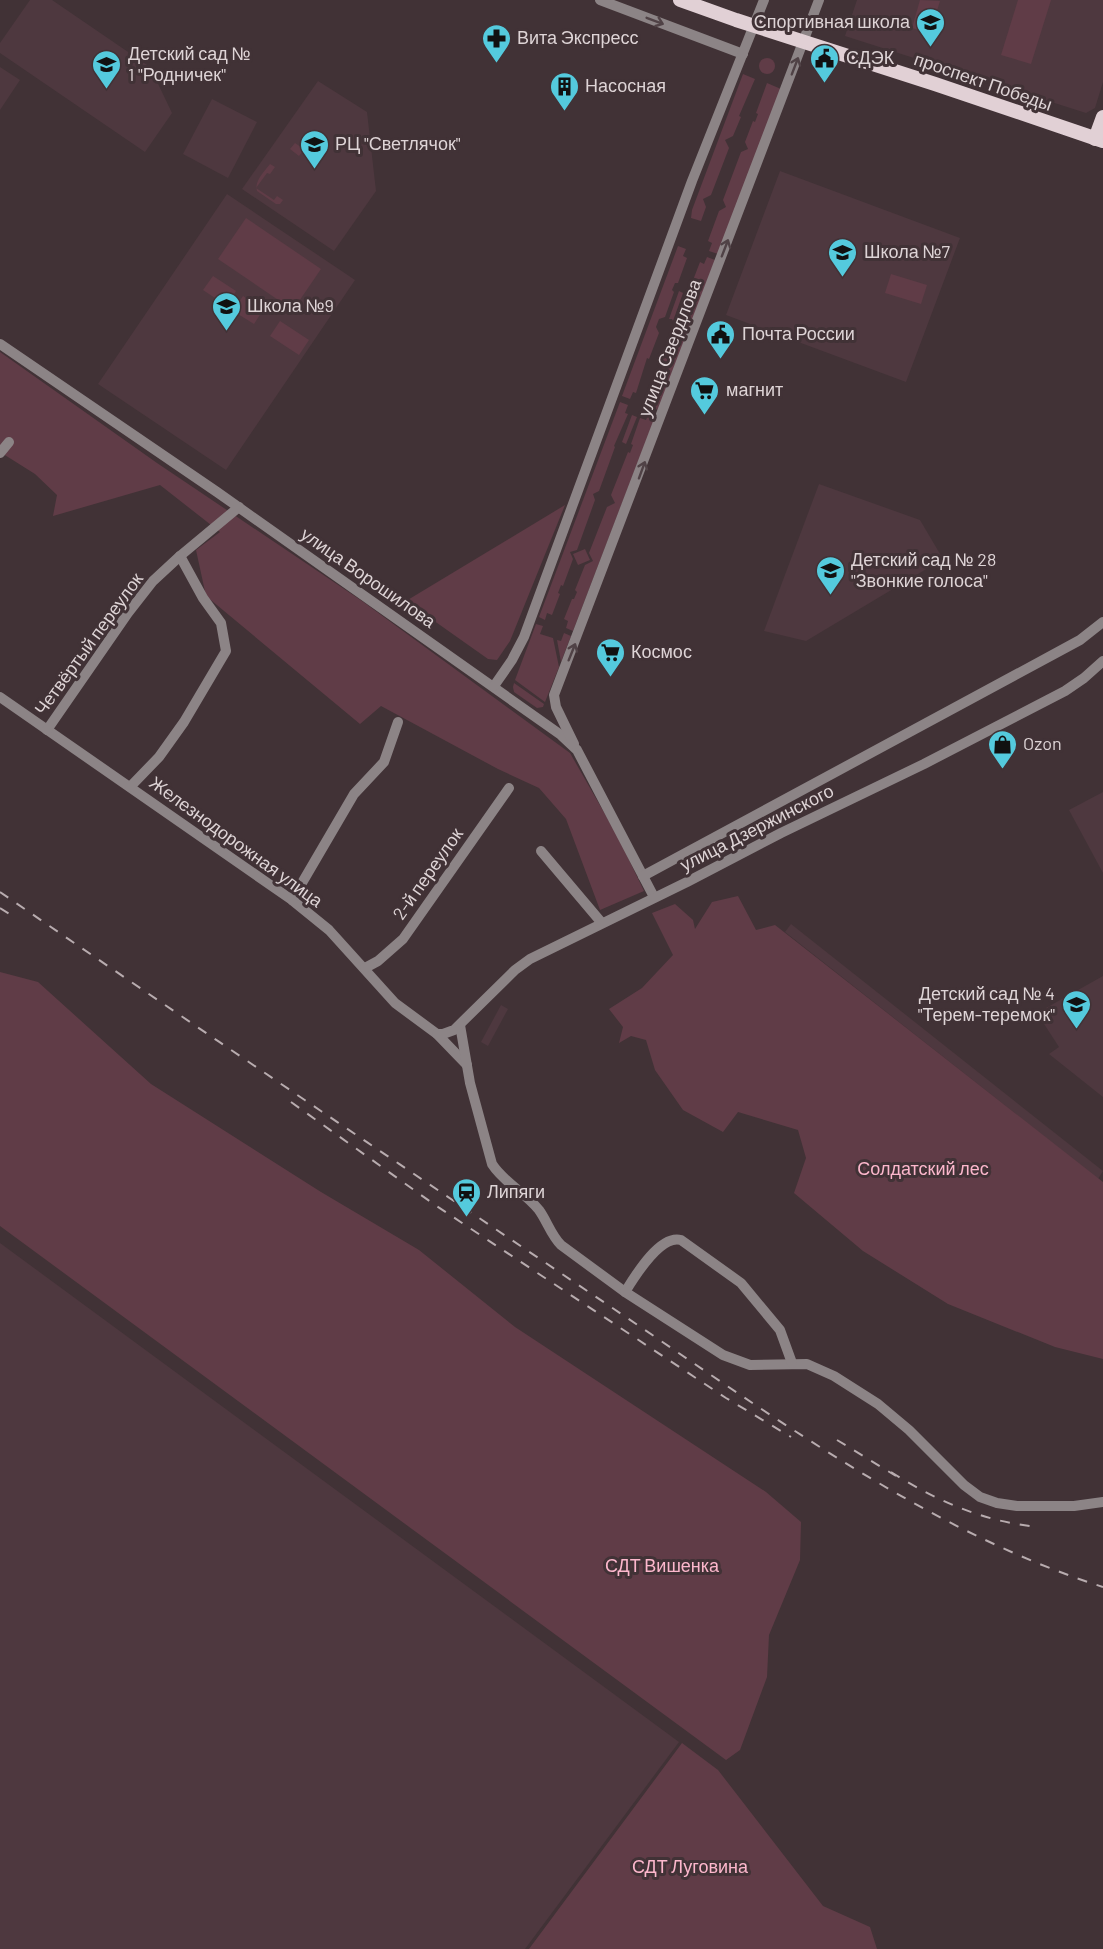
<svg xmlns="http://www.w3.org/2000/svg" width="1103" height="1949" font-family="Barlow,sans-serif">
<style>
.built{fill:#4e383f}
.green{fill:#603c47}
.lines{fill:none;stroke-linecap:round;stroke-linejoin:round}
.minor{stroke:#8c8486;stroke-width:10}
.major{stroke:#e1d0d5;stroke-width:14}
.rail{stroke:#b8acaf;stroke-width:2;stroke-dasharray:10 10;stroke-linecap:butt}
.oneway{stroke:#504246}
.labels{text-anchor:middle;stroke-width:6;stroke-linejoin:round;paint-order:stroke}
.poi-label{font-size:18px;fill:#ded4d6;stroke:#413236;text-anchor:start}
.street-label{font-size:18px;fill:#ded4d6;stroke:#413236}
.park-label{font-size:18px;fill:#fcb7cc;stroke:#413236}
</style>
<rect width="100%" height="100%" fill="#413236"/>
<g class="built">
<polygon points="30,0 52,0 150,67 172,113 145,152 0,53 0,43"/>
<polygon points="857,0 1103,0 1103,82 1095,108 1086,113 845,36"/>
<polygon points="0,67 20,80 0,110"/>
<polygon points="318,81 367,112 376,191 334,251 242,189"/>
<polygon points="212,99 257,122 228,178 183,154"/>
<polygon points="780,171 960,238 906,382 726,315"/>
<polygon points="227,194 355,280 226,470 98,384"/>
<polygon points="819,484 920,520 943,559 806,641 764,631"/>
<polygon points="1103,792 1103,873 1069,810"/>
<polygon points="791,924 1103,1171 1098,1179 785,932"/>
<polygon points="1103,976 1103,1097 1049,1054 1059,1047 1037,1013"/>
<polygon points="501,1005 508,1009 488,1046 481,1042"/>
<polygon points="0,1243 679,1742 525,1949 0,1949"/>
</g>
<g class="green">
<polygon points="920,0 940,1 930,33 912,28"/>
<polygon points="1018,0 1051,0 1031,64 1001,55"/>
<circle cx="767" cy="66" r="8"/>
<polygon points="743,74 755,79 739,116 741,117 733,136 725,140 729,148 711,195 703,199 706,207 701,221 691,218 692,210"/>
<polygon points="767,83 781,89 718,254 709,251 712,243 708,241 719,211 726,207 723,200 741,152 748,149 745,142 753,121 755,122 758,114 756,113"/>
<polygon points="295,143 317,158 314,166 311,164 314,159 303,151 299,156 290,149"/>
<path d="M270 164 275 167 270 174 267 173 256 188 274 200 277 196 283 200 280 204H276L257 191C254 181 264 172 270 164Z"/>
<polygon points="246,218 321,269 293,310 218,259"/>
<polygon points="678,246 686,249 683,256 687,258 678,283 675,283 672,290 674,292 665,317 659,319 656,327 659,333 649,359 647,358 636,393 633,392 630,399 622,396"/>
<polygon points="707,257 715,260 658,410 651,407 653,400 648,398 658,372 660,373 663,365 661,363 671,339 675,338 679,328 677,323 687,296 689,296 692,289 690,288 700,262 704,264"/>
<polygon points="891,274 927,285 921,304 885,293"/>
<polygon points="213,276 236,291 227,306 203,290"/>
<polygon points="679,291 683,293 673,321 672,319 669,319"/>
<polygon points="243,296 263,310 254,324 233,311"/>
<polygon points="280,321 309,340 299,355 270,336"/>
<polygon points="0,352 157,463 362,601 570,753 617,835 644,891 600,910 566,819 539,788 498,769 381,706 360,724 206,596 196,550 220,532 160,485 53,516 57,495 35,474 0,452"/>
<polygon points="620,402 628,405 625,413 628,414 614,446 615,447 599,491 593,494 595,500 577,550 570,552 573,559 563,586 561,585 558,593 560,594 552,615 547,613 545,620 539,617"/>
<polygon points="649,413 656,415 573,631 566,628 568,621 564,619 572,599 574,599 577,592 575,590 585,565 593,561 589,553 607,507 615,503 611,495 628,452 630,453 633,445 631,444 640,418 646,420"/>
<polygon points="632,415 637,417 626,444 622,442"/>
<polygon points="565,505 510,641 497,660 488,659 406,601"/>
<polygon points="585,549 590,560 578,565 573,554"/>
<polygon points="536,624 543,626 540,634 553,638 559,667 545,702 515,680"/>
<polygon points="564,633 571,636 561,662 557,640 561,641"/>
<polygon points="514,683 544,704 543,707 537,708 514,692 513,687"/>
<polygon points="738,896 756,930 775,925 1103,1182 1103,1359 1055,1347 948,1304 863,1251 794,1193 806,1158 798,1130 738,1112 723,1132 683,1110 655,1070 646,1040 631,1036 619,1043 623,1027 609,1009 642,988 673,955 652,913 675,904 693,920 695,929 712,902"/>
<polygon points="0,972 38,982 151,1084 321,1192 419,1250 515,1327 766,1492 801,1522 800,1560 769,1635 767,1677 740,1750 726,1760 0,1226"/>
<polygon points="682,1743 718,1770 823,1906 870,1927 877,1949 529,1949"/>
</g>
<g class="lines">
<g class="minor">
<polyline points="600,0 743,54"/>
<polyline points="0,344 217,492 561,735 577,750 654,897"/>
<polyline points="0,453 9,442"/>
<polyline points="494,686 512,660 524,637 692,181 764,0"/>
<polyline points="0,697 292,900 329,930 395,1003 437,1034 467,1065"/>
<polyline points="47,730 128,613 153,581 180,556 239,507"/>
<polyline points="574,744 556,707 554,695 819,0"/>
<polyline points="130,787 159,757 184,722 226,651 221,623 203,598 180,556"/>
<polyline points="541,851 601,922"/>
<polyline points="643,876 1080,640 1103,622"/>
<polyline points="292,900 354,794 384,762 398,722"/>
<polyline points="365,968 378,961 403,939 509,788"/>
<path d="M460 1025 470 1083 492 1164C504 1183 525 1192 539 1210 547 1221 551 1235 561 1245L625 1292 723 1355 750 1365 807 1364 834 1376 878 1404 909 1430 964 1485 980 1497 997 1503 1017 1506H1074L1103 1502"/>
<polyline points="437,1034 443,1034 454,1030 515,970 530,959 687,882 781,833 924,764 1065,691 1084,678 1103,661"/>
<path d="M625 1292C635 1276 660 1234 681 1240L741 1283 780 1330 792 1363"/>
</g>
<g class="major">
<polyline points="680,0 736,20 935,84 1103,141"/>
<polyline points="1095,139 1103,117"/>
</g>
<g class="rail">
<path d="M0 892C202 1031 405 1168 608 1305 763 1409 924 1530 1103 1587"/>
<polyline points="0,908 16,918"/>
<polyline points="291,1102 435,1205 726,1398 791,1437"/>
<polyline points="837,1440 896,1476"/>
<path d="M891 1472C937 1501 984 1522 1039 1527"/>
</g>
</g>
<defs><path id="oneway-shaft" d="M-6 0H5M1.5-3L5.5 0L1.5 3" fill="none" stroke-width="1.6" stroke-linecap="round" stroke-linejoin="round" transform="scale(1.5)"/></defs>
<g class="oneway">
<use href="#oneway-shaft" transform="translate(655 21) rotate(21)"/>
<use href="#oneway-shaft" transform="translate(795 66) rotate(-69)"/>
<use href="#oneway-shaft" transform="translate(725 248) rotate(-69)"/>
<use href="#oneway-shaft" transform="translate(642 470) rotate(-70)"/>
<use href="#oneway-shaft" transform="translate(572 652) rotate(-68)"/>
</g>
<defs>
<symbol id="school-pin" viewBox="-11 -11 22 30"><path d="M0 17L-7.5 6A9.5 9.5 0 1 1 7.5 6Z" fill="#54cadd" stroke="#413236"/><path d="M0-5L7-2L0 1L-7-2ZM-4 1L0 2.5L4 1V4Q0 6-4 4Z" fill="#111"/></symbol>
<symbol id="pharmacy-pin" viewBox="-11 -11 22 30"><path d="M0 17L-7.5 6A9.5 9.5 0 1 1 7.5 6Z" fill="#54cadd" stroke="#413236"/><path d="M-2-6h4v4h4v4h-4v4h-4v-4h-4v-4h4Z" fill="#111"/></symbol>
<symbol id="civic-pin" viewBox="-11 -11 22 30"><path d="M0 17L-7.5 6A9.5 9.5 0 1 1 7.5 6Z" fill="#54cadd" stroke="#413236"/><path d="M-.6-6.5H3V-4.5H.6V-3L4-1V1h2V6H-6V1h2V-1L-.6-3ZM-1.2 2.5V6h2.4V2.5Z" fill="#111"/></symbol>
<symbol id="building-pin" viewBox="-11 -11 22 30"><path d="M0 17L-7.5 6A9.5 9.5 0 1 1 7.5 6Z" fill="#54cadd" stroke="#413236"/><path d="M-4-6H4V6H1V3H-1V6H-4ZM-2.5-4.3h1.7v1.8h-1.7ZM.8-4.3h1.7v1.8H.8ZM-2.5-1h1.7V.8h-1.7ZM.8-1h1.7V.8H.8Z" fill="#111"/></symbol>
<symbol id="supermarket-pin" viewBox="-11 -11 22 30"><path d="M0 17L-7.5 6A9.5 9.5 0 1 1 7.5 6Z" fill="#54cadd" stroke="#413236"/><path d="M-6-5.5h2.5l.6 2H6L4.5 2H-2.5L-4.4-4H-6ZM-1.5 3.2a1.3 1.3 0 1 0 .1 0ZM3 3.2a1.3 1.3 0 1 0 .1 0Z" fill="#111"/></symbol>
<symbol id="shop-pin" viewBox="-11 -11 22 30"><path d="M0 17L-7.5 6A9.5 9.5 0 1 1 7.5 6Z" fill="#54cadd" stroke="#413236"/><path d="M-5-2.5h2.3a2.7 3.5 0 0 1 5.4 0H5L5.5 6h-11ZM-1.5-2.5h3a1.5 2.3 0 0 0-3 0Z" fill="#111"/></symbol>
<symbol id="station-pin" viewBox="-11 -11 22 30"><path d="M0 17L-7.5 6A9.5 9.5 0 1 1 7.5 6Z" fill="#54cadd" stroke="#413236"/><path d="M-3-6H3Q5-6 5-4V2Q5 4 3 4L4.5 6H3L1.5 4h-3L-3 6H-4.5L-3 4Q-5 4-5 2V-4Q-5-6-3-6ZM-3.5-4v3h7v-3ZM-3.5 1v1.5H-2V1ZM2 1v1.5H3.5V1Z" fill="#111"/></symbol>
</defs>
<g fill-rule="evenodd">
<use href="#school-pin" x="914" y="6" width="33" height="45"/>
<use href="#pharmacy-pin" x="480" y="22" width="33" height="45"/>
<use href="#civic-pin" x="808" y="42" width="33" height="45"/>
<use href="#school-pin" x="90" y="48" width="33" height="45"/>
<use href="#building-pin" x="548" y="70" width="33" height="45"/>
<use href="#school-pin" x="298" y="128" width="33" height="45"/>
<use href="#school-pin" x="826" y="236" width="33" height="45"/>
<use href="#school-pin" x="210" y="290" width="33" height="45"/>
<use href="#civic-pin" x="704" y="318" width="33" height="45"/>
<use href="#supermarket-pin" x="688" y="374" width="33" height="45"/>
<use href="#school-pin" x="814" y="554" width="33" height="45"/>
<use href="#supermarket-pin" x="594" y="636" width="33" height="45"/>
<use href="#shop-pin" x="986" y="728" width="33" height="45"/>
<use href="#school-pin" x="1060" y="988" width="33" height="45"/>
<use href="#station-pin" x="450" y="1176" width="33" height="45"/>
</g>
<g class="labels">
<g class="poi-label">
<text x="910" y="28" text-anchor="end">Спортивная школа</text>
<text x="517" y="44">Вита Экспресс</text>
<text x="128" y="60">Детский сад №<tspan x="128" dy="21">1 "Родничек"</tspan></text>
<text x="846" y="64">СДЭК</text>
<text x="585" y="92">Насосная</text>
<text x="335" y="150">РЦ "Светлячок"</text>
<text x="864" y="258">Школа №7</text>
<text x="247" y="312">Школа №9</text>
<text x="742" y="340">Почта России</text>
<text x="726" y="396">магнит</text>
<text x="851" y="566">Детский сад № 28<tspan x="851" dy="21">"Звонкие голоса"</tspan></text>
<text x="631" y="658">Космос</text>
<text x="1023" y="750">Ozon</text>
<text x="1055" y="1000" text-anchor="end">Детский сад № 4<tspan x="1055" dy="21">"Терем-теремок"</tspan></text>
<text x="487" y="1198">Липяги</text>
</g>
<g class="street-label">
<text transform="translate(983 82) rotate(19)" y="6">проспект Победы</text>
<text transform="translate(670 348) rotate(-69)" y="6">улица Свердлова</text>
<text transform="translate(368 578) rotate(35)" y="6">улица Ворошилова</text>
<text transform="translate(89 644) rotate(-54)" y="6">Четвёртый переулок</text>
<text transform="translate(757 828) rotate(-27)" y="6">улица Дзержинского</text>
<text transform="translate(236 842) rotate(36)" y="6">Железнодорожная улица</text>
<text transform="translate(428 874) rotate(-55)" y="6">2-й переулок</text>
</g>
<g class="park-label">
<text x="923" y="1175">Солдатский лес</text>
<text x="662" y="1572">СДТ Вишенка</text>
<text x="690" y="1873">СДТ Луговина</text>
</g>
</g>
</svg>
